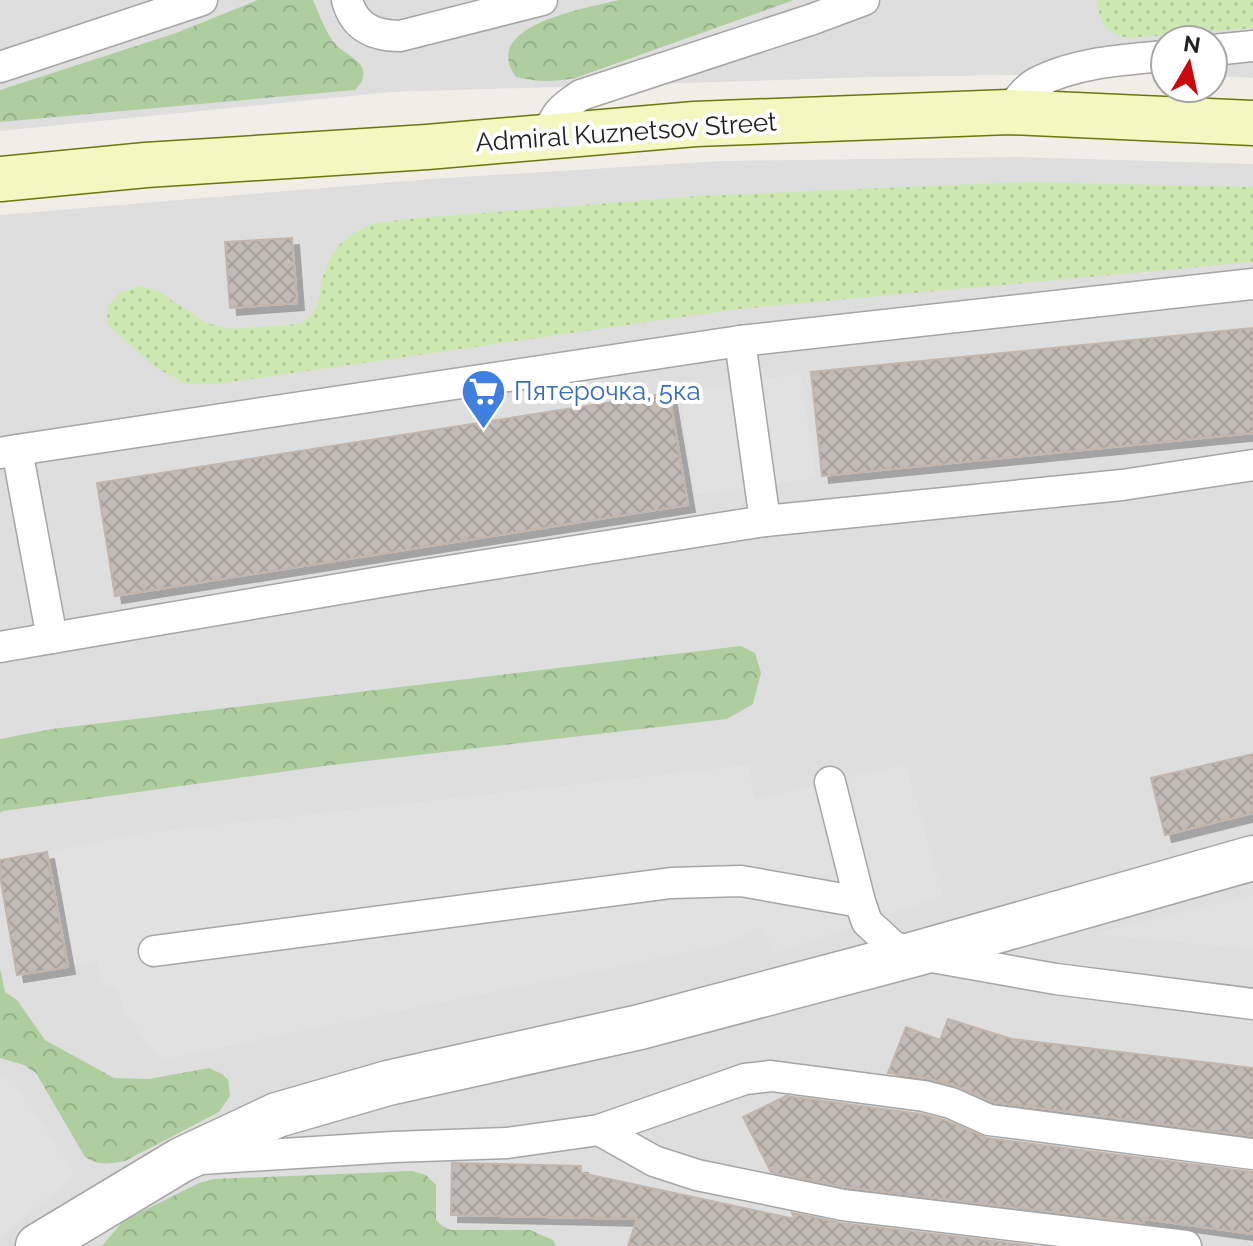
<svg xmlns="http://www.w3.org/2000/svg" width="1253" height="1246" font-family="Raleway,sans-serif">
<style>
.residential{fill:#dfdede}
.grass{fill:url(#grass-dots)}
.forest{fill:url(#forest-crowns)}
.parking{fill:#e1e1e1}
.building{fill:url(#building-cross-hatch);stroke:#c2b5ab;stroke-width:2;filter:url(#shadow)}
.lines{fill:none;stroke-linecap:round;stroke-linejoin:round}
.service-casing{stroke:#a5a5a5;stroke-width:33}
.minor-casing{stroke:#a5a5a5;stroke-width:47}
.secondary-casing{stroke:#6c760a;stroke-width:47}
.service{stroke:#fff;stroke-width:30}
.minor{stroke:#fff;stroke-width:44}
.secondary{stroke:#f5f7c0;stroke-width:44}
.labels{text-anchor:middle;stroke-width:8;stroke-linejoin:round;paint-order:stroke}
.street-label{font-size:26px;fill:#212121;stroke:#fff}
.shop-label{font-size:26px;fill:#366cbe;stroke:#fff;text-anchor:start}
</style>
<defs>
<pattern id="grass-dots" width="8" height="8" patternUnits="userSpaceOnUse" patternTransform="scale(2)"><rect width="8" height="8" fill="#cde8b1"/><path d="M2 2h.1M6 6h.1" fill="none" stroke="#b0c798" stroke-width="1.8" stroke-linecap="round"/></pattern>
<pattern id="forest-crowns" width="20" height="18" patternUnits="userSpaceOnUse" patternTransform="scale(2)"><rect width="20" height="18" fill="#aece9f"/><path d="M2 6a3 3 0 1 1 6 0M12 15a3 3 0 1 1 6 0" fill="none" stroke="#95b189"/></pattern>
<pattern id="building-cross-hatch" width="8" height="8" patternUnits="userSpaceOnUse" patternTransform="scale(2)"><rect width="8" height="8" fill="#c2bab5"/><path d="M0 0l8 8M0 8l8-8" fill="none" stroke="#a6a09b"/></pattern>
<filter id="shadow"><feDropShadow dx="7" dy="7" stdDeviation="0" flood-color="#0004"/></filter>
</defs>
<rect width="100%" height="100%" fill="#f1eee8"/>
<g class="residential">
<polygon points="0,0 1253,0 1253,78 1213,76 1213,40 1165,40 1165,73 876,77 391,92 0,131"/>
<polygon points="1016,157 1253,164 1253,1246 0,1246 0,215 430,179 719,161"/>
</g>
<g class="grass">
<path d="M1097 0H1253V28L1128 38C1104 33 1100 23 1097 0Z"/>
<polygon points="1023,182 1253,187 1253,262 738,309 218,384 187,384 156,368 107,324 108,306 119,293 141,286 161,293 204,322 229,329 300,324 312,315 318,304 322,279 329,261 340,244 357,231 372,224 407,219 698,196"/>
</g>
<g class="forest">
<path d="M258 0H313C320 16 325 32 337 46 344 53 357 58 362 67 366 76 361 84 355 90L0 122V90L176 33Z"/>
<path d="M619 0H794L575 78C553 82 538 82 516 77 478 25 588 8 619 0Z"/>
<polygon points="741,646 755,653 761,673 753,704 727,719 324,766 3,811 0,813 0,739 52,729"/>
<path d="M0 968 5 992 17 1000 45 1040 114 1078 149 1079 209 1068 222 1074 228 1080 230 1096 219 1112 125 1161C110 1164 99 1166 85 1157L36 1073 24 1065 0 1058Z"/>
<polygon points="412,1171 426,1175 436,1185 436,1220 442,1226 451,1230 530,1230 553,1240 556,1246 102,1246 123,1221 199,1183 214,1179"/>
</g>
<g class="parking">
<polygon points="800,374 816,478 695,495 679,392"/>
<polygon points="906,764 943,896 775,953 761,926 728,944 160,1060 123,1011 116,985 103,987 97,961 68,967 47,852 145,833 748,765 755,799"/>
<polygon points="1253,895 1253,949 1091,934"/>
<polygon points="0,1077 15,1082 76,1175 0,1237"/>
</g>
<g class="building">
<polygon points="292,238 297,303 230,308 225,242"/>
<polygon points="1253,328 1253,433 822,476 811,372"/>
<polygon points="669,393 688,505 115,596 97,483"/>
<polygon points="1253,754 1253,813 1165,835 1151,778"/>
<polygon points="47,852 68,967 17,975 0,876 0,860"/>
<polygon points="948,1019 1012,1039 1253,1068 1253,1136 994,1102 956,1086 927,1078 888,1073 906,1027 940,1040"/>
<polygon points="786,1096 921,1114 945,1120 987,1138 1253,1172 1253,1234 1144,1219 1144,1223 846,1187 771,1172 743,1117"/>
<polygon points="452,1163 581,1166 581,1173 795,1219 792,1213 841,1223 1034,1246 628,1246 637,1219 451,1215"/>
</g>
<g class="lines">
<defs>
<g id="service">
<path d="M347 0C354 27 374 36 400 36L542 0"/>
<polyline points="1213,50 1253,46"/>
<polyline points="0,67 202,0"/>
<path d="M1009 112C1017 101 1026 87 1040 81 1078 62 1124 60 1165 56"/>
<path d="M546 137C556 113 560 109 581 95L813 19 864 0"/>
<polyline points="740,341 1253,284"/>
<polyline points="17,450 740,341 765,521"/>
<polyline points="0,453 17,450 52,638 398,579 765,521 1122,485 1253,465"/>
<polyline points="0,647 52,638"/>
<polyline points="830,782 860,902"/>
<polyline points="154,951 671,883 741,881 860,902 867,922 893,946 915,954 1056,979 1253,1004"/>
<polyline points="599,1130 654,1161 697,1175 843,1205 1186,1246"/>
<polyline points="201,1159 393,1147 507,1143 599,1130 745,1079 771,1076 924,1096 951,1103 989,1120 1253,1154"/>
</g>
<polyline id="minor" points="38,1246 181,1160 277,1115 388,1083 640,1027 915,954 1253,858"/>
<polyline id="secondary" points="0,179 146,165 427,147 695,124 1009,112 1253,123"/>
</defs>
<use href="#service" class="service-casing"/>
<use href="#minor" class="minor-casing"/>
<use href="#secondary" class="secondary-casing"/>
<use href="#service" class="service"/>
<use href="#minor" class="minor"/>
<use href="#secondary" class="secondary"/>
</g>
<defs>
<symbol id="supermarket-pin" viewBox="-11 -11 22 30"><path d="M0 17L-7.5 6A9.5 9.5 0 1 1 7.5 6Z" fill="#3f7fe0" stroke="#fff"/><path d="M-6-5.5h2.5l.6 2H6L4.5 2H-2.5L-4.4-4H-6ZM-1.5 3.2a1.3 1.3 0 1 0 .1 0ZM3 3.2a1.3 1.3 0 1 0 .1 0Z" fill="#fff"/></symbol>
</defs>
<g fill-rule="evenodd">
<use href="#supermarket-pin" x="458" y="366" width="51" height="69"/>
</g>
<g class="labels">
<g class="street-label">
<text transform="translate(626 132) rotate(-4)" y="9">Admiral Kuznetsov Street</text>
</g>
<g class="shop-label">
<text x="514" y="400">Пятерочка, 5ка</text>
</g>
</g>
<g transform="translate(1189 64) rotate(9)"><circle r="38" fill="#ffffff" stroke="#a6a6a6" stroke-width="2"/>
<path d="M0-6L14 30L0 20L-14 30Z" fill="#c9090c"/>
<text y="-12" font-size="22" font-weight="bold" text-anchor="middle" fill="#212121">N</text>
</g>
</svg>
